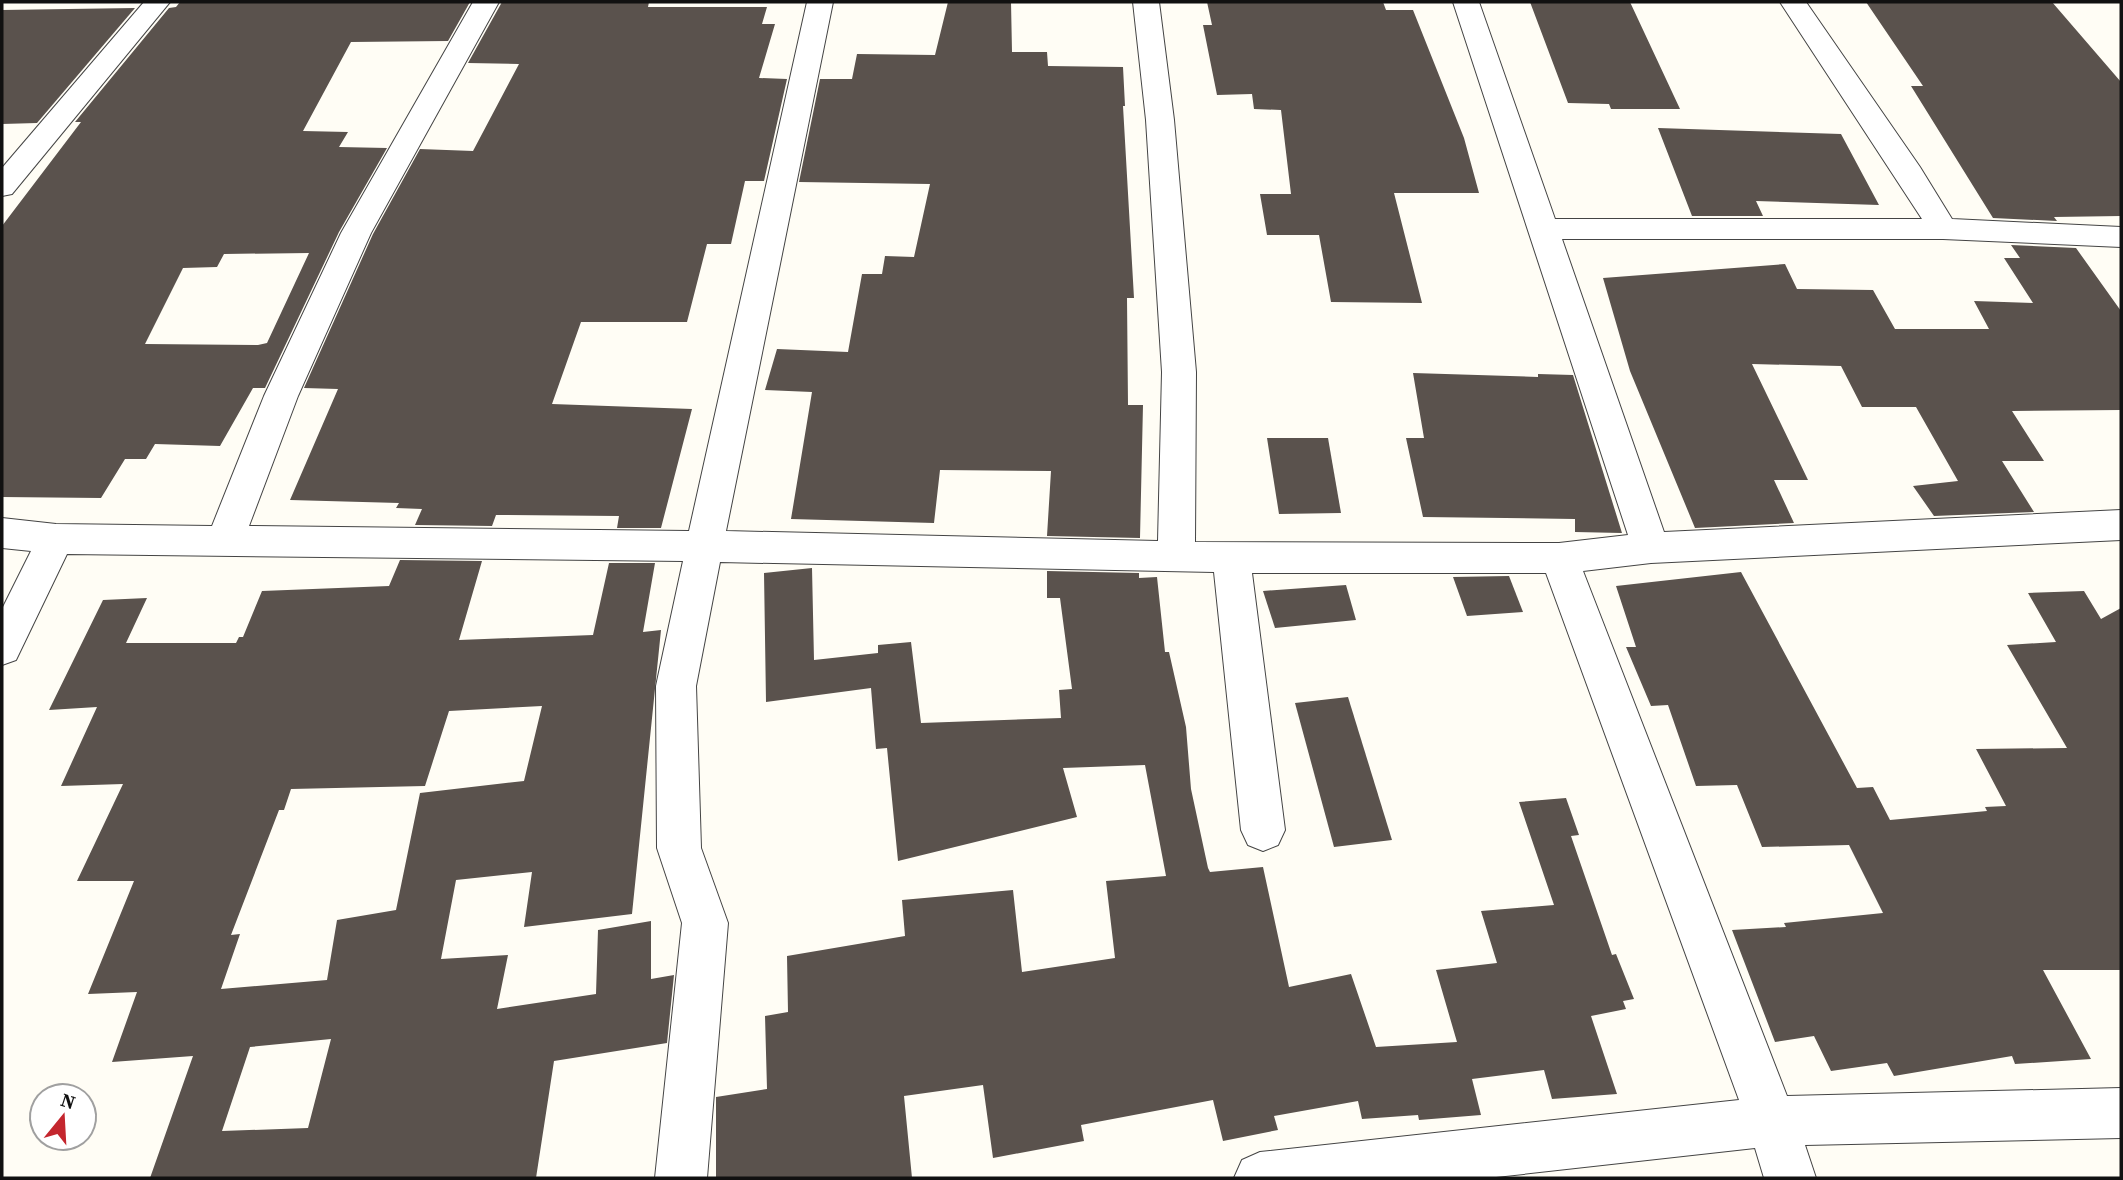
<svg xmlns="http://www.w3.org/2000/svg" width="2123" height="1180" font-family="'Source Serif 4',serif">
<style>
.building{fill:#5a524d;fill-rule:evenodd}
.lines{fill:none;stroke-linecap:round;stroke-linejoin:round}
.minor-casing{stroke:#444;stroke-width:2}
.minor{fill:#fff;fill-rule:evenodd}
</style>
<rect width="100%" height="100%" fill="#fffdf5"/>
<g class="building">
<path d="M180 2H470L448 41 351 42 303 131 348 132 339 147 387 148 339 232 265 388H253L220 446 155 444 146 459H125L101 498 2 497V226L81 122H75L169 8 176 7ZM309 253 267 343 258 345 145 344 183 268 217 267 224 254Z"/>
<polygon points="502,2 649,2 648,7 767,7 762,24 775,24 759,78 787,79 764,181 745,181 731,244 707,244 687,322 581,322 552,404 692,409 661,528 617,528 619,516 496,515 492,526 415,525 422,509 396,508 399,503 290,500 338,389 304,388 373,234 420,149 473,151 519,64 468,63"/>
<polygon points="948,2 1011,2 1012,52 1047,52 1048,66 1123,67 1125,106 1123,106 1134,298 1127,298 1128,405 1143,405 1140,538 1047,536 1051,471 940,470 934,523 791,519 812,392 765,390 777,349 848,352 862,274 882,274 885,256 914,257 930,184 799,182 820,79 852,79 857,54 935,55"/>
<polygon points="1207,2 1383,2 1386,10 1413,10 1464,138 1479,193 1394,193 1422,303 1331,302 1319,235 1267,235 1260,194 1291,194 1281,110 1254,109 1252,94 1217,95 1203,25 1212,25"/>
<polygon points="1530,2 1630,2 1680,109 1611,109 1609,104 1568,103"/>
<polygon points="1866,2 2052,2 2121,82 2121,216 2054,217 2057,221 1993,218 1911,86 1923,86"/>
<polygon points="135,8 37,123 2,124 2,10"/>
<polygon points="1658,128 1841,134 1879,205 1756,201 1763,216 1692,216"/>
<polygon points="2011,245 2076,248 2121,311 2121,410 2012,411 2044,461 2002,461 2034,512 1934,516 1913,486 1958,481 1916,407 1862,407 1841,366 1752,364 1808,480 1774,480 1794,523 1695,528 1630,371 1603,278 1785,264 1797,289 1873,290 1895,329 1989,329 1974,301 2033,303 2004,258 2020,258"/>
<polygon points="1413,373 1538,377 1538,374 1573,375 1622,533 1575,532 1575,519 1423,517 1406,438 1424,438"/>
<polygon points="1267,438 1328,438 1341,513 1279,514"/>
<path d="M400 560 482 561 459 640 593 635 609 563H655L643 632 661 630 632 914 524 927 532 872 456 880 441 959 508 955 497 1009 596 994 598 930 651 921V979L674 975 667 1043 554 1061 536 1178H150L193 1056 112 1062 137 992 88 994 134 881H77L123 784 61 786 97 707 49 710 103 600 147 598 126 643H236L239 637H243L262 591 389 586ZM542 706 524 781 420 793 396 910 337 920 327 980 221 989 240 934 231 935 279 810H284L291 789 425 786 449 711ZM331 1039 308 1128 222 1131 250 1047Z"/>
<polygon points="812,568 814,660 878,653 878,645 911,642 921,723 1061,718 1059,690 1072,689 1060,598 1047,598 1047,571 1139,573 1139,578 1157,577 1165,652 1169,652 1186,727 1191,789 1208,868 1210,872 1263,867 1289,987 1351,974 1376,1047 1457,1042 1436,970 1497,963 1481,911 1554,905 1519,802 1566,798 1579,835 1571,836 1612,955 1616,954 1634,999 1623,1001 1626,1009 1591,1016 1617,1094 1552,1099 1544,1070 1472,1079 1481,1115 1419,1120 1418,1115 1362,1119 1358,1101 1274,1116 1278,1130 1223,1141 1213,1100 1081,1125 1084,1141 993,1158 983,1085 904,1096 912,1178 716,1178 716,1097 767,1089 765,1016 788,1012 787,956 905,936 902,900 1013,890 1022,972 1115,958 1106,881 1166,876 1145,765 1063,768 1077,817 898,861 887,748 876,749 871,688 766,702 764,573"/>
<polygon points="1741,572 1857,788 1873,787 1890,820 1987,811 1985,807 2006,806 1976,749 2067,748 2007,645 2056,642 2028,593 2084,591 2101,619 2121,608 2121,970 2043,970 2091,1059 2015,1064 2012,1056 1894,1076 1887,1063 1831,1071 1814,1036 1775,1042 1732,930 1786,927 1784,923 1883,913 1849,845 1762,847 1737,785 1696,786 1668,705 1651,706 1626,647 1636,647 1616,586"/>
<polygon points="1509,576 1523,612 1467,616 1453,577"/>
<polygon points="1346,585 1356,620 1275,628 1263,591"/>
<polygon points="1348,697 1392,840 1334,847 1295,703"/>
</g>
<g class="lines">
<defs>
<g id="minor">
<polygon points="144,2 170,2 12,194 2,196 2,168"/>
<polygon points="473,2 499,2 371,233 298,396 249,526 689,531 807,2 833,2 726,531 1158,541 1162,372 1146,120 1133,2 1159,2 1174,120 1196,372 1195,542 1559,543 1628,535 1453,2 1479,2 1555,219 1922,219 1780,2 1806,2 1920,167 1952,219 2121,227 2121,247 1943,239 1562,239 1664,532 2121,510 2121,540 1651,563 1583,571 1787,1096 2121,1088 2121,1138 1805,1145 1816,1178 1764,1178 1755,1148 1487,1178 1234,1178 1242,1160 1260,1152 1739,1100 1546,573 1252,573 1285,830 1278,845 1263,851 1248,845 1241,830 1214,572 720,562 696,686 701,848 728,923 707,1178 655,1178 682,923 657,848 656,686 683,561 67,554 16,660 2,665 2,609 31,551 2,548 2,518 56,524 212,526 264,396 341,233"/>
</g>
</defs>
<use href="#minor" class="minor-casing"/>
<use href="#minor" class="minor"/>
</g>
<rect width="2123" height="1180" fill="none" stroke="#111111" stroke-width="7"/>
<g transform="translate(63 1117) rotate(18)"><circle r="33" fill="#ffffff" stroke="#a0a0a0" stroke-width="2"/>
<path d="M0-5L12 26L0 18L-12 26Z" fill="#c4262e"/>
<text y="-10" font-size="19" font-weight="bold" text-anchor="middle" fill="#111111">N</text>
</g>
</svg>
